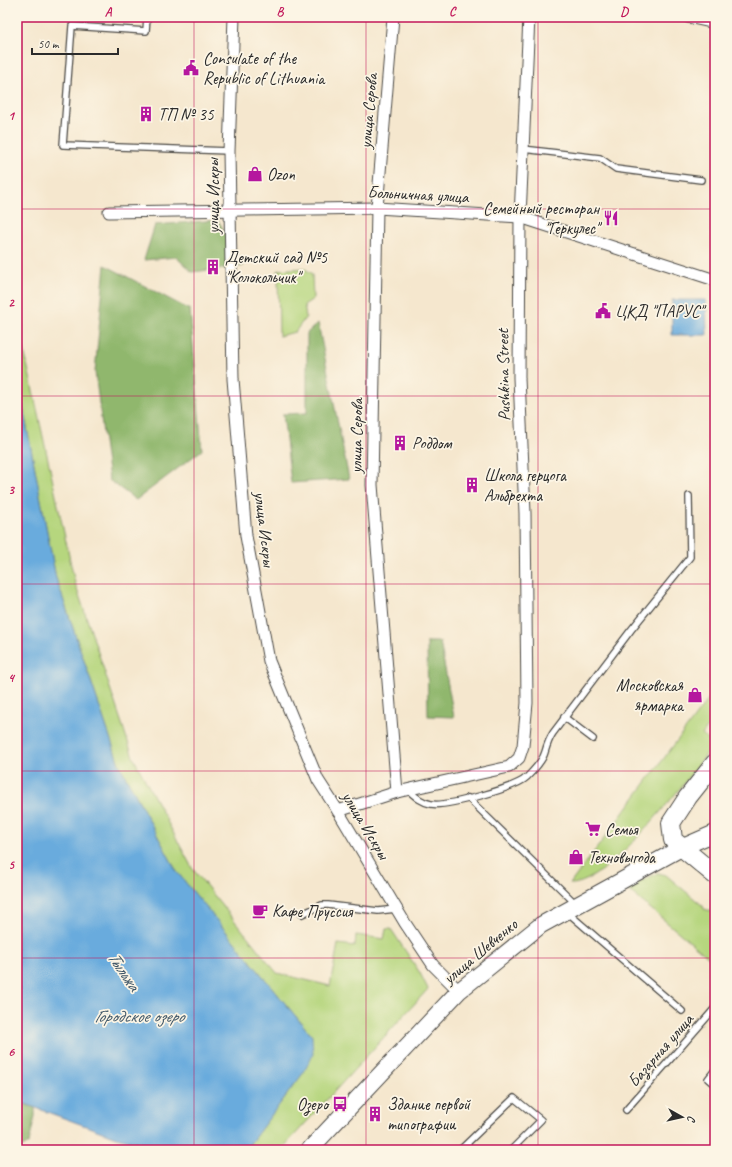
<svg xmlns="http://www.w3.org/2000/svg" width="732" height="1167" font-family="Caveat,sans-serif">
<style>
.green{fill:#b6d67e;stroke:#708054}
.forest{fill:#90b76d;stroke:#5e714c}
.water{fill:#69abdd;stroke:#4a6b84}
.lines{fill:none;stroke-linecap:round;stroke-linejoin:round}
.lane-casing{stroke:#494743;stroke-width:8}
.street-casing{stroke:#494743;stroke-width:13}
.secondary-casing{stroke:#494743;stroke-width:18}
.primary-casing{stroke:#494743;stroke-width:20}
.lane{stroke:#fff;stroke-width:5.5}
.street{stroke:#fff;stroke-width:11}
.secondary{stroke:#fff;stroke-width:16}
.primary{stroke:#fff;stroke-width:18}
.grid{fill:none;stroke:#c2185b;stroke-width:1;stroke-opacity:0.55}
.labels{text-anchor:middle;stroke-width:3.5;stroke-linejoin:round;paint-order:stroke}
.poi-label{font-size:17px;fill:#2b2b2b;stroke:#fcf5e5;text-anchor:start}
.street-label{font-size:17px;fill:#2b2b2b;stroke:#fcf5e5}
.water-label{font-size:18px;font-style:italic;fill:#415869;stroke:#fcf5e5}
.neatline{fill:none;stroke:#c2185b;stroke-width:1.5}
.grid-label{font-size:13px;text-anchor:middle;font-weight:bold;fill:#c2185b}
</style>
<rect width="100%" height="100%" fill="#fcf5e5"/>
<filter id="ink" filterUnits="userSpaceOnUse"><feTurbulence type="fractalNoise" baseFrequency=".025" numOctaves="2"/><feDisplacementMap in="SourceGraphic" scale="8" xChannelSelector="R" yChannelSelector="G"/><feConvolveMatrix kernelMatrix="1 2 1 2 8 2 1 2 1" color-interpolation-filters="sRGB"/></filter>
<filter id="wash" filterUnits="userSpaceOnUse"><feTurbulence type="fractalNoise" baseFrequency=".012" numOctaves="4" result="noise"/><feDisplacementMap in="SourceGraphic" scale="16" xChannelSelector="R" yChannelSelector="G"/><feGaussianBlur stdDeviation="0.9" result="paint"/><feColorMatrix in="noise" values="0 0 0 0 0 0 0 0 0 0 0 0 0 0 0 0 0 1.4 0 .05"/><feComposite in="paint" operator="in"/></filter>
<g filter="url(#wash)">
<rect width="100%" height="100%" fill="#f5e7ce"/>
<g class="green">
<polygon points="304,268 312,274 313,299 304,305 306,317 295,332 279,336 278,270"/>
<polygon points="17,307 21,336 75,583 133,757 192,868 277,973 330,986 338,944 355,946 356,935 384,939 386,929 391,929 420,973 428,989 281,1150 245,1150 304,1072 312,1036 177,872 119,764 56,578 17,376"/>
<path d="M715 690V729L709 725 702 735 714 744C692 774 607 887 570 884Z"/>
<polygon points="658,873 666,875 703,906 704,909 715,912 715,963 626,888"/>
</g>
<g class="forest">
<polygon points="218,220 243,266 192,272 176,257 144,260 155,225"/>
<polygon points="105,265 190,310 202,450 136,500 109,480 95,372"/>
<polygon points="318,323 349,479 291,483 283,414 307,413 307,333"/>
<polygon points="427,642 440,642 454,717 428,716"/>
<polygon points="17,1101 35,1108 35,1116 29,1143 19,1149 17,1149"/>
</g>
<g class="water">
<polygon points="672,300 706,300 707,335 672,335"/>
<polygon points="17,376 56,578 119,764 177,872 312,1036 313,1054 304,1072 245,1150 171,1150 116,1137 17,1101"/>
</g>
</g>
<g filter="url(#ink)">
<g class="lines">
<defs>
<g id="lane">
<polyline points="147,17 146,31 72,26 63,145 229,151"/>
<polyline points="523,149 600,158 616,169 701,180"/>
<polyline points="564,717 593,739"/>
<path d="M408 790C416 797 421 802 431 804 446 807 516 788 527 777 533 771 543 760 545 752 547 745 549 739 553 733L631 630 690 557 689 496"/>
<polyline points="468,798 576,904"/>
<polyline points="567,912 682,1011"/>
<polyline points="302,914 322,905 328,905 378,911 396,909"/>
<polyline points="715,1070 708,1079 715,1085"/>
<polyline points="626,1110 715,1008"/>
<polyline points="460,1150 514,1098 541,1120 511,1150"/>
</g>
<g id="street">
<polyline points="234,17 229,151 233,379 246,536 269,661 318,780 338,811 405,923 433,965 459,991"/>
<polyline points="688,17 715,23"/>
<polyline points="109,212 377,208 520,217 715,280"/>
<polyline points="397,792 509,767 519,758 523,746 527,703 525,513 519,378 520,217 529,17"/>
<polyline points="338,811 397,792 372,485 377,208 393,17"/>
</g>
<polyline id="secondary" points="309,1150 459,991 541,925 683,847 715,833"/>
<polyline id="primary" points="715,763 688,797 671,823 673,840 715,875"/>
</defs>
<use href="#lane" class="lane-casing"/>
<use href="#street" class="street-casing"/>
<use href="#secondary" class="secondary-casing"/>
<use href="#primary" class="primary-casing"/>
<use href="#lane" class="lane"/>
<use href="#street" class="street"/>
<use href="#secondary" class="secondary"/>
<use href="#primary" class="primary"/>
</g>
</g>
<path class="grid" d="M194 17V1150M366 17V1150M538 17V1150M17 209H715M17 396H715M17 584H715M17 771H715M17 958H715"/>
<defs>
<symbol id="civic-bare" viewBox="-9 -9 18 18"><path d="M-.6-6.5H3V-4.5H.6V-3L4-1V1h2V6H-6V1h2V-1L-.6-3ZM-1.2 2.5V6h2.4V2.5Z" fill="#b5179e" stroke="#fcf5e5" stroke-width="2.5" paint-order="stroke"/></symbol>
<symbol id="building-bare" viewBox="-9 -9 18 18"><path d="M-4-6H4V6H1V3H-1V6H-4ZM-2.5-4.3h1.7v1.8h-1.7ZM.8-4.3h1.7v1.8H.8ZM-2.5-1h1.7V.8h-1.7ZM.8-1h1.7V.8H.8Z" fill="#b5179e" stroke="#fcf5e5" stroke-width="2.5" paint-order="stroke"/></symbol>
<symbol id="shop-bare" viewBox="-9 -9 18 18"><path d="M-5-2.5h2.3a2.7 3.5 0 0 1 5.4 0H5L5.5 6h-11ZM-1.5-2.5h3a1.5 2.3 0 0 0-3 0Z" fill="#b5179e" stroke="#fcf5e5" stroke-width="2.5" paint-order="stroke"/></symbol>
<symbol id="restaurant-bare" viewBox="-9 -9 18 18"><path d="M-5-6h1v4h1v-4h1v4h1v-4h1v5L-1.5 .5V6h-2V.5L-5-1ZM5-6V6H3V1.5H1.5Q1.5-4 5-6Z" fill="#b5179e" stroke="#fcf5e5" stroke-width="2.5" paint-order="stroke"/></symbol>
<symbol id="supermarket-bare" viewBox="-9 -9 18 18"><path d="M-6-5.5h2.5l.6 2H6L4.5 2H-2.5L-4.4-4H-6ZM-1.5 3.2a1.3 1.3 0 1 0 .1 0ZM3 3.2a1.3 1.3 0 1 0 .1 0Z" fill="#b5179e" stroke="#fcf5e5" stroke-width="2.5" paint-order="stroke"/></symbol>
<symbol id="cafe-bare" viewBox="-9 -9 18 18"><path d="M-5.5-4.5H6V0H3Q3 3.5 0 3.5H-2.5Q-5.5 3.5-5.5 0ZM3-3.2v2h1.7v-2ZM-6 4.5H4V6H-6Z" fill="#b5179e" stroke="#fcf5e5" stroke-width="2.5" paint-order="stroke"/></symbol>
<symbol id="bus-bare" viewBox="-9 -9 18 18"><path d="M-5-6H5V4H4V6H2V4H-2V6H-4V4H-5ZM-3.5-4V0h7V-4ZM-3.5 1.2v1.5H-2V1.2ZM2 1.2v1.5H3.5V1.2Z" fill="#b5179e" stroke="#fcf5e5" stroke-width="2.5" paint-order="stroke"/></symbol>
</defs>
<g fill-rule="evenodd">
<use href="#civic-bare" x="180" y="57" width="22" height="22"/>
<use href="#building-bare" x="135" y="103" width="22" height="22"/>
<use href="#shop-bare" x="244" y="163" width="22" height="22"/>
<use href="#restaurant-bare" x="600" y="207" width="22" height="22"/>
<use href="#building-bare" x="202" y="256" width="22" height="22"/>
<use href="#civic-bare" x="592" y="300" width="22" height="22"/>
<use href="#building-bare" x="389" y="432" width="22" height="22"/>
<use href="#building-bare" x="461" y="474" width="22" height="22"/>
<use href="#shop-bare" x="684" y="684" width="22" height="22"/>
<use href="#supermarket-bare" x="582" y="818" width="22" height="22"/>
<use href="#shop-bare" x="565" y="846" width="22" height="22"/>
<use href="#cafe-bare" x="249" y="900" width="22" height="22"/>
<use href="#bus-bare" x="329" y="1093" width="22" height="22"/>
<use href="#building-bare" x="364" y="1103" width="22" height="22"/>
</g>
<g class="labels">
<g class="poi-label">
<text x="203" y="64">Consulate of the<tspan x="203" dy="20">Republic of Lithuania</tspan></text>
<text x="158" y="120">ТП № 35</text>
<text x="267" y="180">Ozon</text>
<text x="599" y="214" text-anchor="end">Семейный ресторан<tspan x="599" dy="20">"Геркулес"</tspan></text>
<text x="225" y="263">Детский сад №5<tspan x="225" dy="20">"Колокольчик"</tspan></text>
<text x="615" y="317">ЦКД "ПАРУС"</text>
<text x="412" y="449">Роддом</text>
<text x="484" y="481">Школа герцога<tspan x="484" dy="20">Альбрехта</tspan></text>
<text x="683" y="691" text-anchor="end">Московская<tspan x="683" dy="20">ярмарка</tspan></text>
<text x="605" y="835">Семья</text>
<text x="588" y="863">Техновыгода</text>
<text x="272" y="917">Кафе Пруссия</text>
<text x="328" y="1110" text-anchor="end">Озеро</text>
<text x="387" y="1110">Здание первой<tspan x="387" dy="20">типографии</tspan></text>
</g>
<g class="street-label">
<text transform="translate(368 111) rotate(-85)" y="6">улица Серова</text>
<text transform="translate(418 194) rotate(3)" y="6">Больничная улица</text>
<text transform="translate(213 196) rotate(-90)" y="6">улица Искры</text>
<text transform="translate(503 375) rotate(-91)" y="6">Pushkina Street</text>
<text transform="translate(356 436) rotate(-89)" y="6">улица Серова</text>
<text transform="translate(265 529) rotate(83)" y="6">улица Искры</text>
<text transform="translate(366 825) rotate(59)" y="6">улица Искры</text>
<text transform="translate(480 951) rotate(-40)" y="6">улица Шевченко</text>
<text transform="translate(660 1050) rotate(-49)" y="6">Базарная улица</text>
</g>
<g class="water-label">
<text transform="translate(124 971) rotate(56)" y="6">Тыльжа</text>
<text x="139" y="1022">Городское озеро</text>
</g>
</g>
<rect width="732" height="1167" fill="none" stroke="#fcf5e5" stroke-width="44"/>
<g transform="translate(682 1117) rotate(98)" stroke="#fcf5e5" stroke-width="3" paint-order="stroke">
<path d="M0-3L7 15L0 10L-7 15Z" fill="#2b2b2b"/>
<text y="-6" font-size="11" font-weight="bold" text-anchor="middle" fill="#2b2b2b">С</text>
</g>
<path d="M32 48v6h86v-6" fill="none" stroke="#2b2b2b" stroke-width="2"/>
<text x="38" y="48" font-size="12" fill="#2b2b2b" stroke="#fcf5e5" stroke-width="3" paint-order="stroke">50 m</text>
<rect x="22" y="22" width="688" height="1123" class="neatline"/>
<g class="grid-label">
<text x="108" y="16">A</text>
<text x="280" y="16">B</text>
<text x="452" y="16">C</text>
<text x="624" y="16">D</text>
<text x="11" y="120">1</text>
<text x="11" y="307">2</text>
<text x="11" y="494">3</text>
<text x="11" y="682">4</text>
<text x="11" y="869">5</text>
<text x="11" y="1056">6</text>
</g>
</svg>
